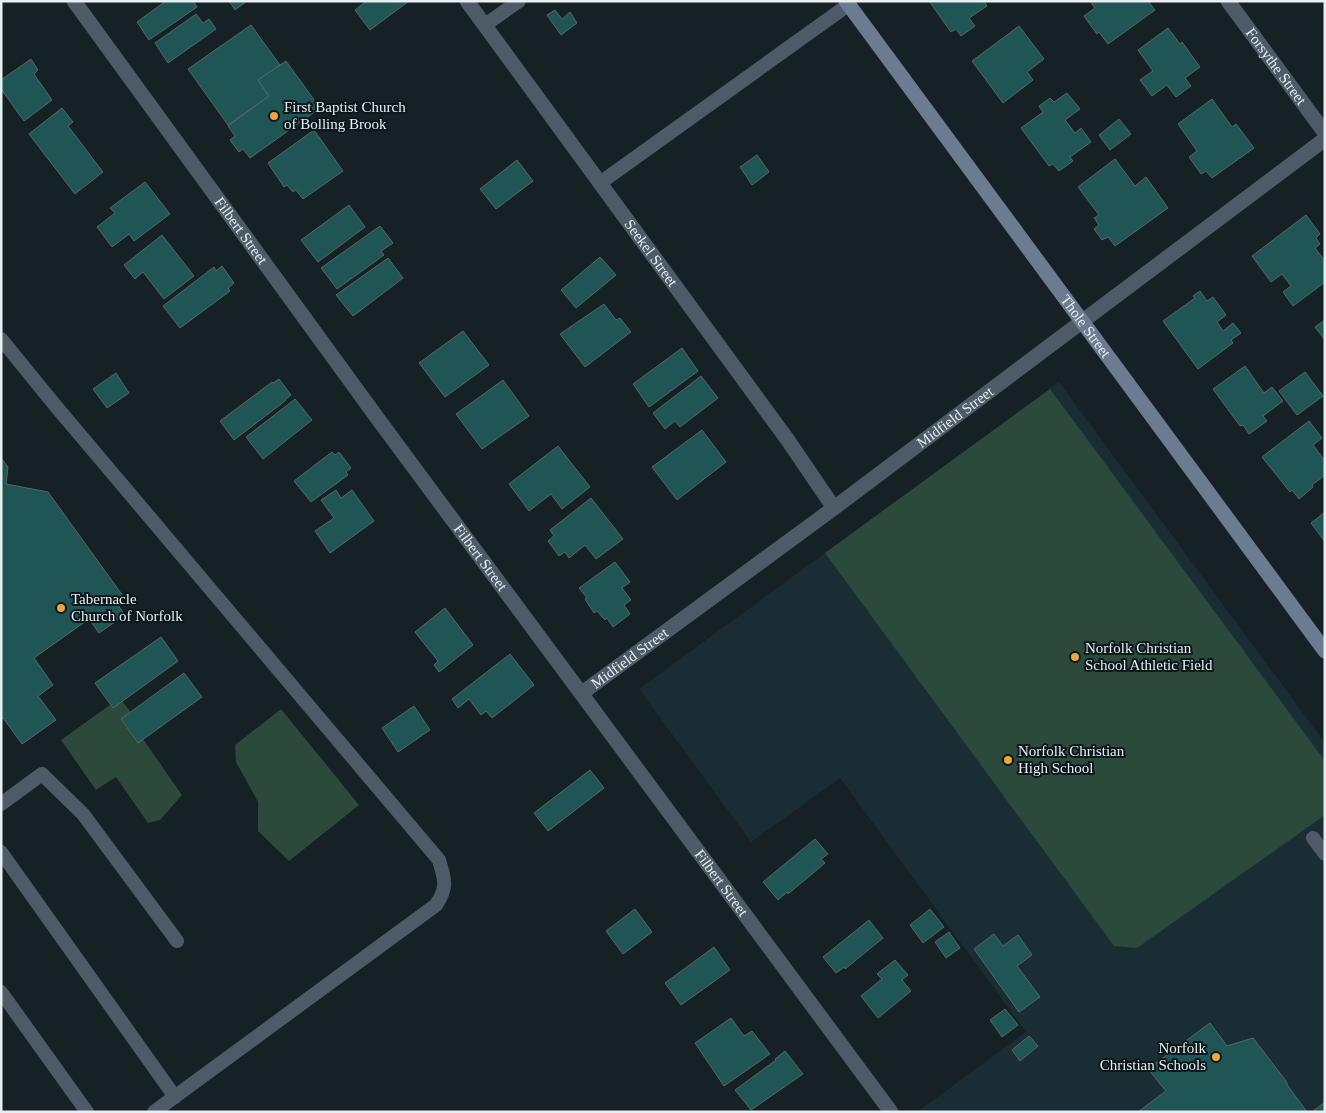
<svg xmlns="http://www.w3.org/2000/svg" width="1326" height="1113" font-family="Georgia,serif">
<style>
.built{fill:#1a2d34}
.green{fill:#2b4a3b}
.building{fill:#1f5655;stroke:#586766}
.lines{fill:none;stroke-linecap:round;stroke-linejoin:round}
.lane{stroke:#4f5a68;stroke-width:14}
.street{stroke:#4f5a68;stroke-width:15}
.secondary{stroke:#6b7c92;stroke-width:15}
.poi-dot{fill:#f0a63e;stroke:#0c171c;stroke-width:2}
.labels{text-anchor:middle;stroke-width:4;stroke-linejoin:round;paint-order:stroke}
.street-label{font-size:15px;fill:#e7eff2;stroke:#0c171c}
.poi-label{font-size:15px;fill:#e7eff2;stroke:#0c171c;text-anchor:start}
</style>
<rect width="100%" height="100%" fill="#152125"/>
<polygon class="built" points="1059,382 1325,743 1325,1112 917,1112 1026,1032 840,778 751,842 639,689"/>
<g class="green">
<polygon points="1050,389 1325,761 1325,815 1137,948 1114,946 825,553"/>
<polygon points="122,701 131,712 121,720 138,743 143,739 182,795 160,820 148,823 116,777 96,790 61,740 110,705 113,708"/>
<polygon points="281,709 359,805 289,861 258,831 258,802 236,762 235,745"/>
</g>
<g class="building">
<polygon points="166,1 193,1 197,7 149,40 137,22"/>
<polygon points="229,1 247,1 235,10"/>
<polygon points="367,1 409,1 370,30 355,10"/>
<polygon points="929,1 984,1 987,6 969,18 975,26 961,36 956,29 951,32"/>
<polygon points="1090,1 1148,1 1155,10 1108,44 1099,32 1097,34 1084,16 1095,8"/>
<polygon points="555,10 562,19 570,12 577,23 561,35 547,15"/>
<polygon points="196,14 203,23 209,19 216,29 168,63 155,43"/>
<polygon points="251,25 280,65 258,80 269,96 228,125 188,69"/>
<polygon points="1019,26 1044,59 1027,72 1033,80 1003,103 972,61"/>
<polygon points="1168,28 1180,44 1182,42 1200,67 1185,78 1191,86 1176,97 1167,85 1152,96 1140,80 1153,71 1138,50"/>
<polygon points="31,59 38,70 34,74 52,100 24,121 1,89 1,80"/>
<polygon points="286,61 320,108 250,158 243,149 239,152 230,140 235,136 228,126 269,96 258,80"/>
<polygon points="1067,93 1080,109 1065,120 1075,133 1081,128 1091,142 1070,157 1073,161 1059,171 1053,164 1049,166 1021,128 1043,112 1039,106 1050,98 1054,102"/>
<polygon points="1212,99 1232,127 1236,124 1254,148 1212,178 1206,171 1201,174 1189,157 1197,151 1178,124"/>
<polygon points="62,108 73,122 68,126 103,172 75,194 29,134"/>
<polygon points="1119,119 1131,134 1110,150 1099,135"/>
<polygon points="314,130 343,171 303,199 296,190 293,192 287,185 284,187 268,163"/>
<polygon points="757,155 769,172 752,185 740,167"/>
<polygon points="1115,159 1135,186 1146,177 1168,208 1115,246 1108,237 1102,240 1094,229 1099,225 1094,218 1099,215 1078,187"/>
<polygon points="517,160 533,181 496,209 480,189"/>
<polygon points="145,182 170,214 134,241 129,234 112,247 97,227 115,213 110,208"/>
<polygon points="349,205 365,227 318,262 301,240"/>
<polygon points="1306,215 1320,234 1316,238 1320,244 1315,248 1325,261 1325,282 1293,306 1283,292 1291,286 1282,274 1271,282 1252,256"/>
<polygon points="380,226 393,243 381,251 384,255 337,289 321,268"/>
<polygon points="162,235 194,276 164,299 143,272 135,279 124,265"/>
<polygon points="600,257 616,275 576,308 561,290"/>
<polygon points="388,258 403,278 353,316 336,295"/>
<polygon points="222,266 234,283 228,288 230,291 180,328 163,306 214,267 216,271"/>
<polygon points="1200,291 1207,301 1213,297 1226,315 1217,322 1223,331 1233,323 1241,333 1231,340 1233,343 1198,369 1163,321 1195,298 1193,296"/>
<polygon points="604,304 616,320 620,318 631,332 585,367 560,334"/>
<polygon points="1325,320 1325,340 1315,327"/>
<polygon points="463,331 489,365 445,397 419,363"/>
<polygon points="682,348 698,371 649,407 633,384"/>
<polygon points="1245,366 1264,393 1272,387 1283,401 1263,416 1267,421 1249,434 1243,425 1240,426 1213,389"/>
<polygon points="1305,372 1323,396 1297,415 1279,391"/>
<polygon points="116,373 129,393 107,408 93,389"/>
<polygon points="701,376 718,398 680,427 675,421 665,429 653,413"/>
<polygon points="279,379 291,395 285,400 285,401 234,440 220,421 272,382 273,383"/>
<polygon points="503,380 529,416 482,449 456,414"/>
<polygon points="295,399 312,420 263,459 246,437"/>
<polygon points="1309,421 1322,438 1313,445 1325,461 1325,475 1312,485 1313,487 1299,499 1292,490 1290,492 1262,457"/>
<polygon points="702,430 726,462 677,500 652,467"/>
<polygon points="558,446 590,487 562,509 551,494 529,511 509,484"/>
<polygon points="332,452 335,455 339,452 351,468 346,472 348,475 311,502 294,481"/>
<polygon points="1,458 8,467 6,484 48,492 123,596 115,601 125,615 99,633 89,619 34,658 53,685 38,696 56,720 22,744 3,718 1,719"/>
<polygon points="336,490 341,498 352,490 374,521 330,553 315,531 334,518 321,500"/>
<polygon points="591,498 623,539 596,559 585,545 569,558 565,552 559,556 548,541 554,536 550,530"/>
<polygon points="1325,512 1325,542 1311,523"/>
<polygon points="615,562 630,582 622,588 631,600 624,605 630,614 613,627 607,618 605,620 597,611 594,613 585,599 587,598 579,588"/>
<polygon points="445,608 473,645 439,672 434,665 438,661 415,632"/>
<polygon points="161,637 178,661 113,708 95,683"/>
<polygon points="510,654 534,685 492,718 486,711 481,715 469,699 458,708 452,699"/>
<polygon points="184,673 202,697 138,743 121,719"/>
<polygon points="414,706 430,730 398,752 382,728"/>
<polygon points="590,770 604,788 548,831 534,813"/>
<polygon points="815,839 828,854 821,859 825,863 788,894 787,892 778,900 763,882"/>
<polygon points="635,909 652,932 623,954 606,931"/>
<polygon points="930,909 944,927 923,943 910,925"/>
<polygon points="869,920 883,938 845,969 844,967 836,973 823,957"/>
<polygon points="949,932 960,948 946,958 935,942"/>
<polygon points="994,934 1003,946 1018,935 1032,955 1017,966 1040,997 1019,1012 974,949"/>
<polygon points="714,947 730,970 681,1005 665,983"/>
<polygon points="895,960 908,975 902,980 911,991 878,1018 861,996 882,979 877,974"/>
<polygon points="1005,1009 1018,1025 1002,1037 990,1020"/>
<polygon points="731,1018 744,1036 752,1031 770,1054 724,1086 695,1043"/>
<polygon points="1210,1023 1227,1046 1253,1038 1286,1081 1288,1086 1307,1112 1138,1112 1166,1091 1148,1069"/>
<polygon points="1029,1036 1038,1046 1020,1061 1012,1050"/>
<polygon points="785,1051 803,1074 751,1110 735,1090 776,1060 775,1059"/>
<polygon points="1325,1102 1325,1112 1312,1112"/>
</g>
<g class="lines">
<g class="lane">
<polyline points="485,25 519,1"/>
<polyline points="600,183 848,5"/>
<path d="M1 339 54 404 439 860C445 880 448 887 436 905L154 1112"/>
<polyline points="1,804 42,774 83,814 177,941"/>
<polyline points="1313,838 1325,854"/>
<polyline points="1,852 175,1097"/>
<polyline points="1,992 87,1112"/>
</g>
<g class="street">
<path id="s1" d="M74 1 378 419 891 1112"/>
<path id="s2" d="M467 1 787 439 834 508"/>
<path id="s3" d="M1228 1 1325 133"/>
<path id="s4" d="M582 693 834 508 1325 139"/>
</g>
<path class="secondary" id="s5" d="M846 1 1325 651"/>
</g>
<g class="poi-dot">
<circle cx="274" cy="116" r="5"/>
<circle cx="61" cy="608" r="5"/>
<circle cx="1075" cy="657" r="5"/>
<circle cx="1008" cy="760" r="5"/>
<circle cx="1216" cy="1057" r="5"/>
</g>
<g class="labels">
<g class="street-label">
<text dy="5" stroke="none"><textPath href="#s3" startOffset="81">Forsythe Street</textPath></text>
<text dy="5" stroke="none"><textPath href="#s1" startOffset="284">Filbert Street</textPath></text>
<text dy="5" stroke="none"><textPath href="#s2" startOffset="312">Seekel Street</textPath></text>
<text dy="5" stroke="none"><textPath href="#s5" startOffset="404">Thole Street</textPath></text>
<text dy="5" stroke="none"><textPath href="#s4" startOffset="464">Midfield Street</textPath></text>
<text dy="5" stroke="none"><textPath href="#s1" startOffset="689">Filbert Street</textPath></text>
<text dy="5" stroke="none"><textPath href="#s4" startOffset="59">Midfield Street</textPath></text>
<text dy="5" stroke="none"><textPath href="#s1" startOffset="1094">Filbert Street</textPath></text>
</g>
<g class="poi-label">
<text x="284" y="112">First Baptist Church<tspan x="284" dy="17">of Bolling Brook</tspan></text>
<text x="71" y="604">Tabernacle<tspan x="71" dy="17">Church of Norfolk</tspan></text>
<text x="1085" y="653">Norfolk Christian<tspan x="1085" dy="17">School Athletic Field</tspan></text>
<text x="1018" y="756">Norfolk Christian<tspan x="1018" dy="17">High School</tspan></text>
<text x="1206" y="1053" text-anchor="end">Norfolk<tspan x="1206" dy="17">Christian Schools</tspan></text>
</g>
</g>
<rect width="1326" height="1113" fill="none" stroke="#e7eff2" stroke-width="5"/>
</svg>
